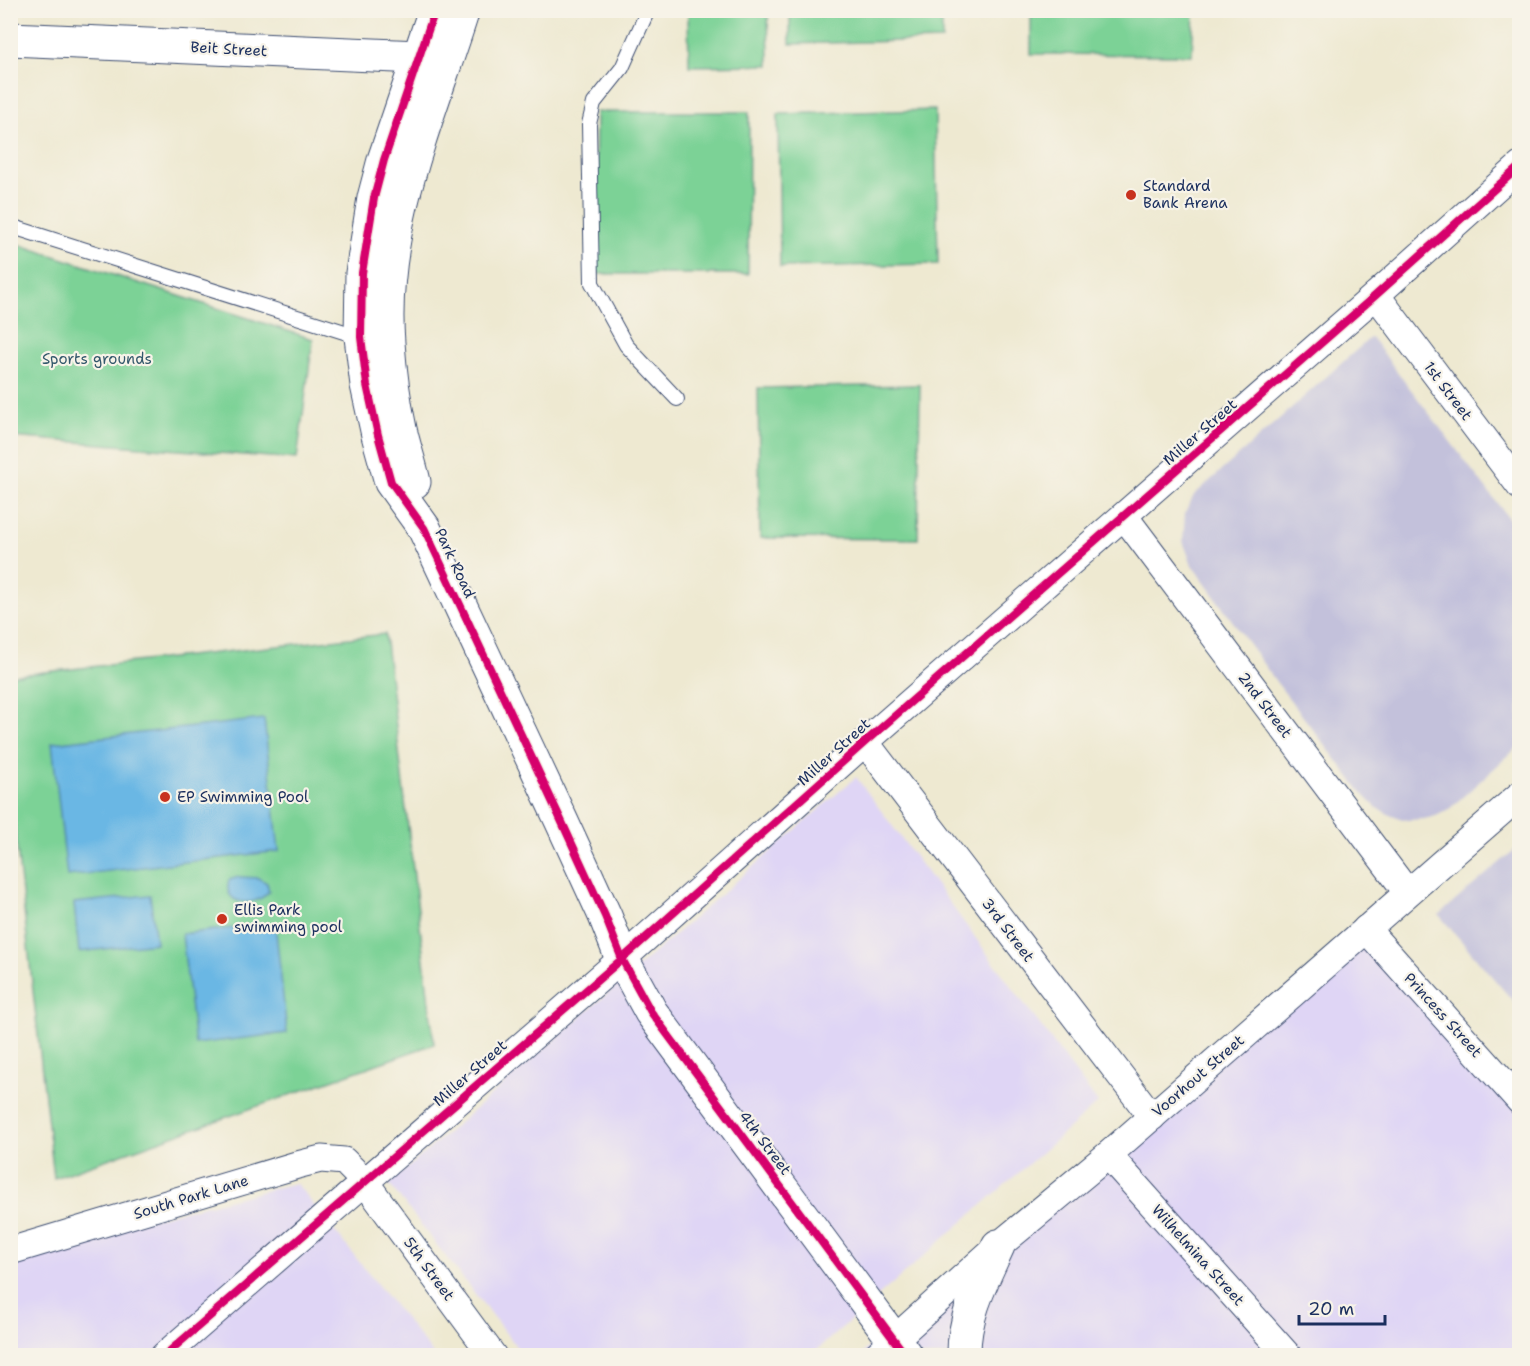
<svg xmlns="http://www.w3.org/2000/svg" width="1530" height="1366" font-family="'Shantell Sans',sans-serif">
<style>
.built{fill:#dfd5f5}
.industrial{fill:#c3c1db}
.green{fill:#7bd296;stroke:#4b807a;stroke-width:1.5}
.water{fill:#6bb7e4;stroke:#4373a1;stroke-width:1.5}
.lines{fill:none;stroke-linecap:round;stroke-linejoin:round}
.lane-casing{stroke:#3b4b6f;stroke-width:16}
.street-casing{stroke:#3b4b6f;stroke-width:29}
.secondary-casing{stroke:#3b4b6f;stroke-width:35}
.lane{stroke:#fff;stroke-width:14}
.street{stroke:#fff;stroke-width:27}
.secondary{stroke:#fff;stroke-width:33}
.cycleway-casing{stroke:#f7f3e8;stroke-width:11}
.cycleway{stroke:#d6006c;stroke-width:8}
.poi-dot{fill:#c8321e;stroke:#f7f3e8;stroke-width:2}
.labels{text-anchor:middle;stroke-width:4.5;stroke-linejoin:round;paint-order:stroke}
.street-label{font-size:15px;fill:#1b2f5e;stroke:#f7f3e8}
.poi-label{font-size:15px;fill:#1b2f5e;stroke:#f7f3e8;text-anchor:start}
.park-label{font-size:15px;fill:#33586c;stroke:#f7f3e8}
</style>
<rect width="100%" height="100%" fill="#f7f3e8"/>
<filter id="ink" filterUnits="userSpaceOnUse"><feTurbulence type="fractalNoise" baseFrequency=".0167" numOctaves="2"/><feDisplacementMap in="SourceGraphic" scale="12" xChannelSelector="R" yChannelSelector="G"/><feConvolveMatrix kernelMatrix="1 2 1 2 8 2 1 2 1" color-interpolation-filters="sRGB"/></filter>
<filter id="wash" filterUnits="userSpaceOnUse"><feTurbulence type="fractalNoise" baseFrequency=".008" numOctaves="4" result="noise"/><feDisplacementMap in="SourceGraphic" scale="24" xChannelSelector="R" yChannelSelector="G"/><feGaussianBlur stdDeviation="1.35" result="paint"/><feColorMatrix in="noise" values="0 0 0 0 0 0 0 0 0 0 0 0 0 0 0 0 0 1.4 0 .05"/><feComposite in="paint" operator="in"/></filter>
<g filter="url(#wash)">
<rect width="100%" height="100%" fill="#eee9d1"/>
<g class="built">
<polygon points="856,777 1098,1103 811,1355 523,1355 389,1184"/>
<polygon points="1366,929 1519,1098 1519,1355 859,1356"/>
<polygon points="296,1183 434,1355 11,1355 10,1254"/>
</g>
<g class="industrial">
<polygon points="1371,337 1519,532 1519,746 1448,810 1436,816 1424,819 1407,820 1392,816 1376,807 1363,794 1277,683 1192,565 1183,541 1185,513 1194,495"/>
<polygon points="1519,846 1519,1008 1439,915"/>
</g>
<g class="green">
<polygon points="688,11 768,11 769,65 689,66"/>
<polygon points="790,11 942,11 942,40 790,44"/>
<polygon points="1031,11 1194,11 1192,55 1031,54"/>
<polygon points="935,110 938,264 780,267 778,114"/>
<polygon points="596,112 749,112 748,274 594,274"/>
<polygon points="11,242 313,339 297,459 11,437"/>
<polygon points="920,385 918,539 760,538 758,388"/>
<polygon points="385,634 434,1044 54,1178 11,795 10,676"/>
</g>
<g class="water">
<polygon points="264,719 279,851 67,876 52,743"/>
<path d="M239 877 258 878 267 883 269 891C257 908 221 906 229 880Z"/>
<polygon points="150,895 156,943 79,952 74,903"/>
<polygon points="275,923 287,1033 195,1044 182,934"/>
</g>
</g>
<g filter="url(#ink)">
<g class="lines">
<defs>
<g id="lane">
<polyline points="648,10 622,68 594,103 589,124 592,283 626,345 677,399"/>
<polyline points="10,226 360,337"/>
</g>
<g id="street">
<polyline points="1376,295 1520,486"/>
<polyline points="1124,516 1407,892"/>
<polyline points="865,742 1152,1117"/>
<polyline points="1366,929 1520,1101"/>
<polyline points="1108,1155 1288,1356"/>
<polyline points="10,1251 297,1165 321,1159 344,1161 365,1182 493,1356"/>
<polyline points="164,1356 622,959 865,742 1376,295 1520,166"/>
<polyline points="876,1356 998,1246 1108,1155 1520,795"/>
</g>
<g id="secondary">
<polyline points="435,10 384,160 374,198 362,273 361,337 367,385 378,435 391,482 424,528 561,820 605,916 622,959 651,1012 906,1356"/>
<polyline points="10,39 419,57 440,60"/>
<path d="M414 482C410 464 404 447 400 429 394 401 390 372 388 343 379 227 429 118 463 10"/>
<path d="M964 1356C963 1316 982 1281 998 1246"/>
</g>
</defs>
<use href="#lane" class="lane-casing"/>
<use href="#street" class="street-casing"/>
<use href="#secondary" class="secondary-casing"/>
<use href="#lane" class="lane"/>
<use href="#street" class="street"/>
<use href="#secondary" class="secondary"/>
<defs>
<g id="cycleway">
<polyline points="435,10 384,160 374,198 362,273 361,337 367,385 378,435 391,482 424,528 561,820 605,916 622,959 651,1012 906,1356"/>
<polyline points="164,1356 622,959 865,742 1376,295 1520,166"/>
</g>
</defs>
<use href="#cycleway" class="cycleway-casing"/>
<use href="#cycleway" class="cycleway"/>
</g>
</g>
<g class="poi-dot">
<circle cx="1131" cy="195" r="6"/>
<circle cx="165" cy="797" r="6"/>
<circle cx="222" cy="919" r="6"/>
</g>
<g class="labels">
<g class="street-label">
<text transform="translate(229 49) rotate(3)" y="5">Beit Street</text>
<text transform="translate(1448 391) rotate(53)" y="5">1st Street</text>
<text transform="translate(1200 432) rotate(-41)" y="5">Miller Street</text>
<text transform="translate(455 563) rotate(65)" y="5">Park Road</text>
<text transform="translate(1265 705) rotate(53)" y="5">2nd Street</text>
<text transform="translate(834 752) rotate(-42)" y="5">Miller Street</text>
<text transform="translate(1008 930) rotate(53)" y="5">3rd Street</text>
<text transform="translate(1443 1015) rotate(48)" y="5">Princess Street</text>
<text transform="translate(470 1073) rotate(-41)" y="5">Miller Street</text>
<text transform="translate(1198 1076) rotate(-41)" y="5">Voorhout Street</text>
<text transform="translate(765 1143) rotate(53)" y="5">4th Street</text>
<text transform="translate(191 1197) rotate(-17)" y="5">South Park Lane</text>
<text transform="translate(1198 1255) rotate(48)" y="5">Wilhelmina Street</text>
<text transform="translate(429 1269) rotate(54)" y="5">5th Street</text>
</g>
<g class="poi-label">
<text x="1143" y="191">Standard<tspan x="1143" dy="17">Bank Arena</tspan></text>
<text x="177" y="802">EP Swimming Pool</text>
<text x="234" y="915">Ellis Park<tspan x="234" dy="17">swimming pool</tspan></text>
</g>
<g class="park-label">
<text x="97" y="364">Sports grounds</text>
</g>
</g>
<rect width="1530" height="1366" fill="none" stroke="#f7f3e8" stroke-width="36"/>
<path d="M1299 1315v9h86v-9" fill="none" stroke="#1b2f5e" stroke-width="3"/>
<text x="1308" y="1315" font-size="18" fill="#1b2f5e" stroke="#f7f3e8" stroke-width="4.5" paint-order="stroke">20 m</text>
</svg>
